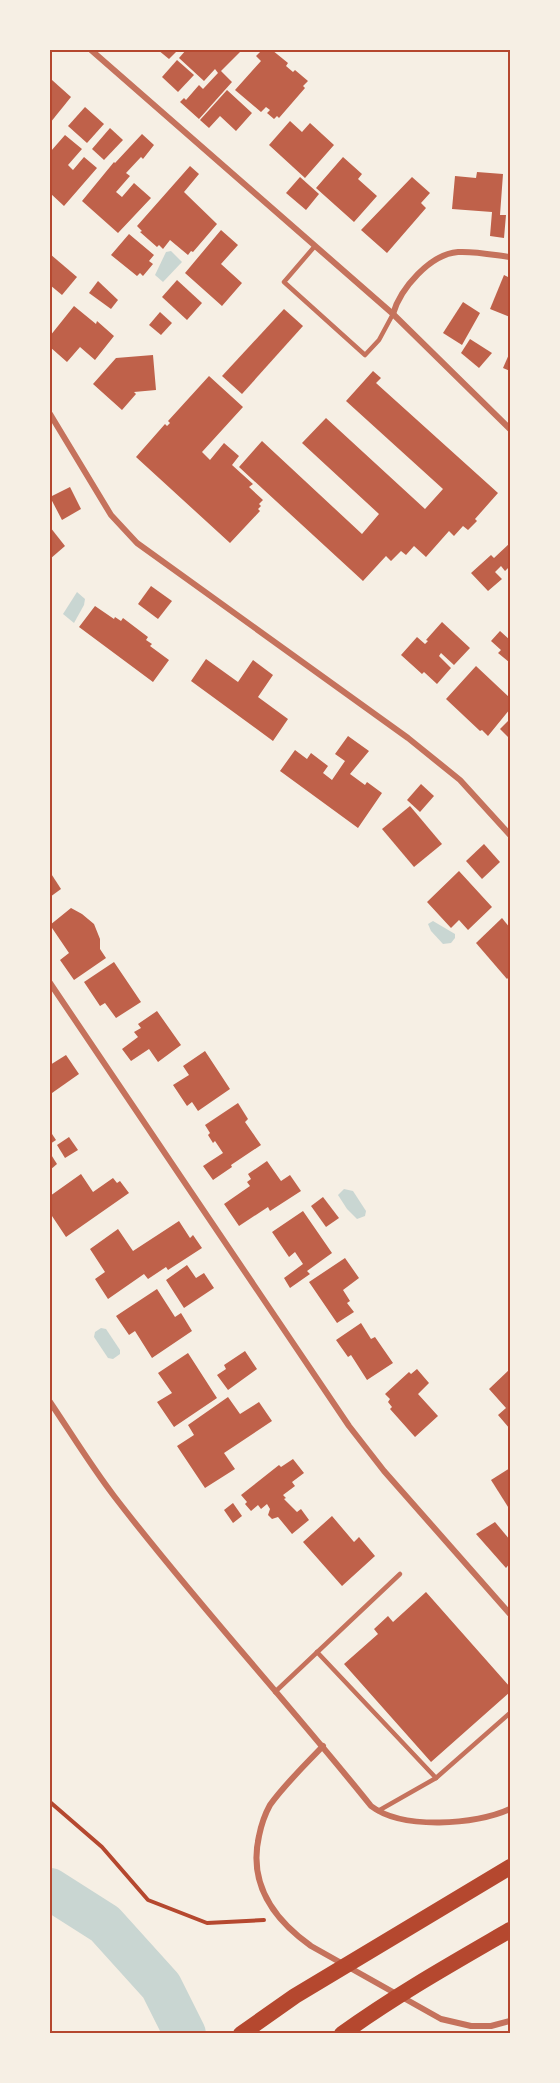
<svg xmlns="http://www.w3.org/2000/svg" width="560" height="2083" font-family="Quicksand,sans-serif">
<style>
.water{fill:#c9d6d2}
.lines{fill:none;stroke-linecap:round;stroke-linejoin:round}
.river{stroke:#c9d6d2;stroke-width:42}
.building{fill:#bf614a}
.path{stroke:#b5482f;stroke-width:4}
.service{stroke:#c5725c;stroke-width:4.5}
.minor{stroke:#c5725c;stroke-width:6}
.trunk{stroke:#b5482f;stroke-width:16}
.neatline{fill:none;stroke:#b5482f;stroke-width:2}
</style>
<rect width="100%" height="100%" fill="#f6efe4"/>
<g class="water">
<polygon points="171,251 182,262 163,282 155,275 166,252"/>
<polygon points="77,592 85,599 84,605 74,623 63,614"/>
<polygon points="433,921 455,934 455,938 451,943 443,944 431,931 428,924"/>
<polygon points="344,1189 353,1191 366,1211 365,1216 357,1219 347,1209 338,1195"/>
<polygon points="101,1328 106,1329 120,1350 120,1354 113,1359 108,1358 94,1337 95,1332"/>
</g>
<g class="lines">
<polyline class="river" points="50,1889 105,1924 161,1986 185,2034"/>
</g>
<g class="building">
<polygon points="158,50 178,50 169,59"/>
<polygon points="186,50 242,50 221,71 232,82 199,119 180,102 184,98 186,100 199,85 203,89 218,73 215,69 204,81 179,58"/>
<polygon points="262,50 268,52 272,50 288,63 286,66 293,72 295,70 308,81 303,86 305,88 279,118 277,116 274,119 267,113 270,110 266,107 261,112 235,90 261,61 256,56"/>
<polygon points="177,60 194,75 178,92 162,77"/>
<polygon points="52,80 71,97 50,123 50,83"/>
<polygon points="227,90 252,113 236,131 220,116 209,128 200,120"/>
<polygon points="85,107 104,124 87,143 68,126"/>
<polygon points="290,121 302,132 310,123 334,145 305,178 269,145"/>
<polygon points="110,128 123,140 104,160 92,149"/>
<polygon points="142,134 154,145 143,159 141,157 126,173 130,176 116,192 122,197 134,183 151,198 118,233 82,201 114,162 115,163"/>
<polygon points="65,135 82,149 68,165 73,170 84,157 97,168 64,206 50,193 50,149 51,151"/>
<polygon points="343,157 362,174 358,179 377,196 354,222 316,188"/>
<polygon points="190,166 199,174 184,192 217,224 193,252 191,251 188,255 170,240 163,249 159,245 157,247 140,232 142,231 137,226"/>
<polygon points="477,172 503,174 500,215 506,215 504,238 490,236 492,212 452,209 455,176 476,178"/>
<polygon points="300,177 319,194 306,210 286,193"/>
<polygon points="412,177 430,193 421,203 426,208 387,253 361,230"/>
<polygon points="221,230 238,245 221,264 242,283 222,306 185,273"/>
<polygon points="129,234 154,255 149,261 153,264 143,276 140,273 137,276 111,255"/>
<polygon points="50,254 77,277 62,295 50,285"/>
<polygon points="504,275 510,278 510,317 490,309"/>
<polygon points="177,280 202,303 187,320 162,297"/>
<polygon points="98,281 118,300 111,309 89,293"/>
<polygon points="463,302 480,313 462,345 443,333"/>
<polygon points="74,306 96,324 97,321 114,336 95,360 80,347 67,362 50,347 50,336"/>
<polygon points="284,309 303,326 242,394 222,376"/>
<polygon points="160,312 172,323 161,335 149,325"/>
<polygon points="470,339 492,353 479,368 461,353"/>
<polygon points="510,352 510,371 503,368"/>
<polygon points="153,355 156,390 134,392 136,394 122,410 93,384 116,358"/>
<polygon points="373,371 381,378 376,383 498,493 475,519 477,521 468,530 463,526 454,536 449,531 426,557 414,546 406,555 401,551 391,561 386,556 363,581 239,467 262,441 362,534 379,514 302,443 326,418 425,509 443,489 346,401"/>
<polygon points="209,376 243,407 202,452 210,460 224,443 239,456 232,465 253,484 249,487 263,500 259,504 261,506 258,509 260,511 230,543 136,457 165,424 167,426 170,423 168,421"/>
<polygon points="70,487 81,509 62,520 50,497"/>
<polygon points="50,527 65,546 50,559"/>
<polygon points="510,543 510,566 505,571 501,566 495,572 502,579 488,591 471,573 491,555 494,558"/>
<polygon points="151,586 172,601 158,619 138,604"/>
<polygon points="95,606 114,619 115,617 121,621 123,618 148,637 146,640 152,644 150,646 169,660 153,682 79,627"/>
<polygon points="442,622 470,648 454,665 441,653 439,656 451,668 437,684 424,672 422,674 401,655 417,637 425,644 428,641 426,640"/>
<polygon points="500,631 510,640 510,660 509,662 498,653 501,650 491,641"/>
<polygon points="206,659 238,682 253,660 273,675 258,697 288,719 273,741 191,681"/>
<polygon points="476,666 510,698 510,709 488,736 482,730 480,731 446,699"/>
<polygon points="510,719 510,739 500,729"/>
<polygon points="348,736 369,751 350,774 365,785 367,782 382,793 358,828 280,771 295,750 307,759 311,753 328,766 323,773 332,780 345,761 335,754"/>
<polygon points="421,784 434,796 420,812 407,800"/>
<polygon points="410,806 442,844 414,867 382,829"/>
<polygon points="484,844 500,862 482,879 466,861"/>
<polygon points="459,871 492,907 468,930 459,920 451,928 427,902"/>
<polygon points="50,872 61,889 50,897"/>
<polygon points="71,908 82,914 94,924 100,939 100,949 106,958 74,980 60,960 69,953 50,925"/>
<polygon points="502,918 510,928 510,976 507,979 476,943"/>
<polygon points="114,962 141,1002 116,1018 105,1003 100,1006 84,982"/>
<polygon points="157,1011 181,1045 158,1062 149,1049 131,1061 122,1049 138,1037 134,1032 141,1028 138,1024"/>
<polygon points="205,1051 230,1089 198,1111 192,1102 187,1106 173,1085 189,1075 183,1066"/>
<polygon points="66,1055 79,1074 52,1093 50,1089 50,1065"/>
<polygon points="238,1103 248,1119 245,1122 261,1145 231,1165 232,1167 213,1180 203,1166 223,1153 215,1141 213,1143 208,1135 210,1133 205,1125"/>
<polygon points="50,1131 56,1140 50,1144"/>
<polygon points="69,1137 78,1150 65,1158 57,1145"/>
<polygon points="50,1153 57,1164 50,1170"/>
<polygon points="267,1161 281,1181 290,1175 301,1191 270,1211 268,1207 239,1226 224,1204 250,1186 247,1182 251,1179 248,1174"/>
<polygon points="81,1174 93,1192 113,1178 117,1183 120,1181 129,1193 66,1237 50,1213 50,1196"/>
<polygon points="323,1197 339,1218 326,1227 311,1206"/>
<polygon points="303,1211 332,1253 307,1271 310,1274 290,1288 284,1278 303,1264 295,1252 289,1257 272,1232"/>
<polygon points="179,1221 190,1238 193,1235 202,1248 168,1270 166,1267 148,1279 144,1274 108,1299 95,1279 105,1272 90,1249 118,1229 133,1251"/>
<polygon points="345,1258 359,1278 343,1290 350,1301 347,1303 354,1312 337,1323 309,1282"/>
<polygon points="187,1265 196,1278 204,1273 214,1288 184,1308 166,1280"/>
<polygon points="157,1289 175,1317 181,1313 192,1331 152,1358 135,1331 129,1335 116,1316"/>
<polygon points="361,1323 371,1339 375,1337 393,1363 367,1380 351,1355 348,1357 336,1340"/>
<polygon points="245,1351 257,1369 228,1390 217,1375 226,1369 224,1365"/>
<polygon points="188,1353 217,1398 174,1427 157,1402 172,1393 158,1373"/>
<polygon points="417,1369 429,1383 418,1394 438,1416 415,1437 390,1409 392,1407 388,1402 390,1399 385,1394 409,1372 411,1374"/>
<polygon points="510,1369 510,1429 498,1415 506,1408 489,1389"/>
<polygon points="228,1397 240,1414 259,1402 272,1421 224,1453 235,1469 205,1488 177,1446 194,1435 188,1425"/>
<polygon points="293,1459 304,1473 292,1482 295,1486 283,1495 286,1498 284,1499 297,1512 301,1509 309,1520 292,1534 278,1517 272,1519 268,1515 270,1509 267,1504 261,1509 258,1505 251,1511 245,1504 247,1502 241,1495 279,1465 281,1467"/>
<polygon points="510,1468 510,1510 491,1480"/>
<polygon points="233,1503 242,1516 233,1523 224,1510"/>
<polygon points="332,1516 354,1542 359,1537 375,1556 342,1586 303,1542"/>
<polygon points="495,1522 510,1540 510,1563 506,1568 476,1534"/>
<polygon points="426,1592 510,1687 510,1692 431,1762 344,1664 378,1634 374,1629 388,1616 393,1622"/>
</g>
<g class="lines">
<polyline class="path" points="50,1802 102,1847 148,1900 207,1923 264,1920"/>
<g class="service">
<polyline points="315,246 284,282 365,355 379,340 393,314"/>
<polyline points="317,1652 436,1778"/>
<polyline points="275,1692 400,1574"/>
<polyline points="378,1811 436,1778 510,1713"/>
</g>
<g class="minor">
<polyline points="91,50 393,314 510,429"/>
<path d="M393 314C400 289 430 254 458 252 475 251 494 255 510 257"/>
<polyline points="50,414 111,515 137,543 408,738 460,780 510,835"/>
<polyline points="50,983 349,1426 384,1471 510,1614"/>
<path d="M50 1402C71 1433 91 1466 114 1496 196 1603 287 1701 371 1806 402 1830 476 1825 510 1809"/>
<path d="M323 1746C305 1765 285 1784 270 1805 265 1814 261 1826 259 1836 248 1884 273 1919 311 1946L441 2019 471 2026H491L510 2021"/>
</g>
<g class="trunk">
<polyline points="241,2034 295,1996 510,1867"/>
<path d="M342 2034C396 1995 453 1963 510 1930"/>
</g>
</g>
<rect width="560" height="2083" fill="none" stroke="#f6efe4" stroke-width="102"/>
<rect x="51" y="51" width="458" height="1981" class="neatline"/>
</svg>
